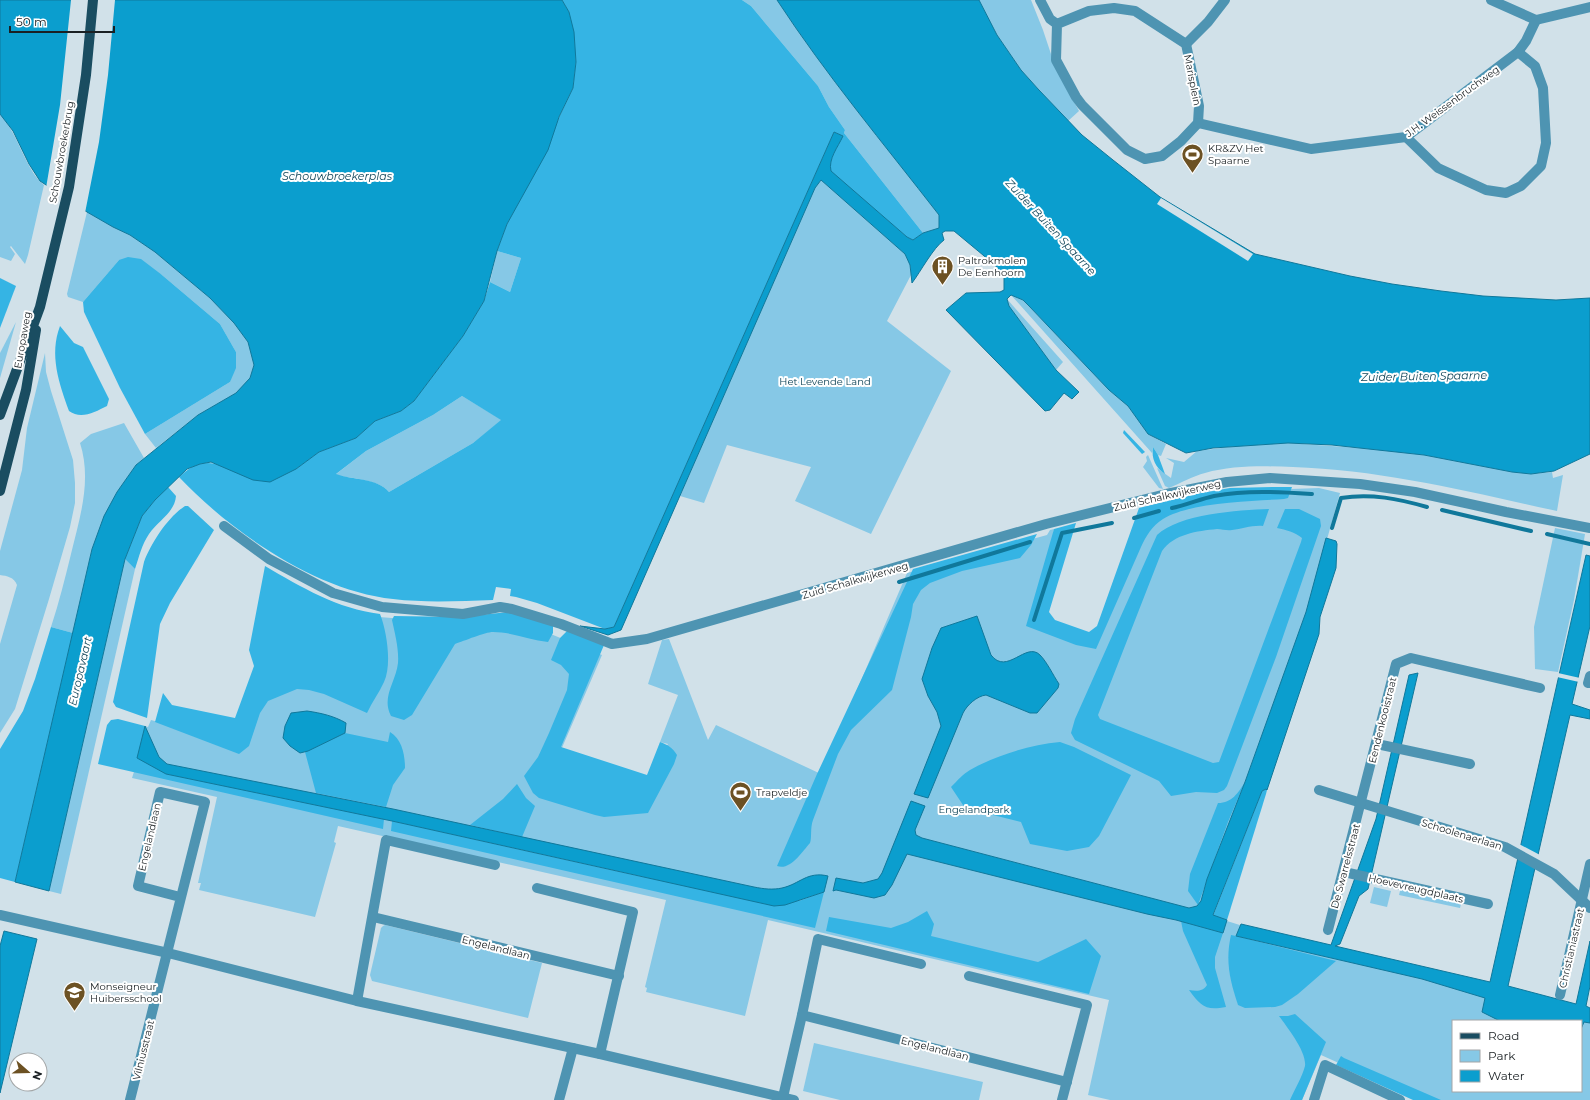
<svg xmlns="http://www.w3.org/2000/svg" width="1590" height="1100" font-family="Montserrat,sans-serif">
<style>
.green{fill:#86c8e6;fill-rule:evenodd}
.forest{fill:#35b4e4;fill-rule:evenodd}
.water{fill:#0b9ece;stroke:#10789b}
.pier{fill:#d1e1e9}
.lines{fill:none;stroke-linecap:round;stroke-linejoin:round}
.stream{stroke:#10789b;stroke-width:4}
.minor{stroke:#4e94b2;stroke-width:10}
.major{stroke:#1a4d61;stroke-width:10}
.labels{text-anchor:middle;stroke-width:4;stroke-linejoin:round;paint-order:stroke}
.street-label{font-size:10px;fill:#1a2023;stroke:#fff}
.poi-label{font-size:10px;fill:#1a2023;stroke:#fff;text-anchor:start}
.park-label{font-size:10px;fill:#0b4155;stroke:#fff}
.water-label{font-size:11px;font-style:italic;fill:#12465a;stroke:#fff}
</style>
<rect width="100%" height="100%" fill="#d1e1e9"/>
<g class="green">
<path d="M742 0H777C826 75 884 144 939 215V228L923 233 844 133 845 130 829 107 818 86 751 6Z"/>
<polygon points="979,0 1031,0 1043,30 1056,69 1079,111 1068,121 1021,70 997,35"/>
<path d="M0 114C18 133 26 171 44 185L28 255 25 264 11 246 10 247 15 254 11 261 0 257Z"/>
<polygon points="821,180 905,254 910,265 911,275 887,321 951,371 871,534 795,501 811,467 727,445 704,503 680,496 815,188"/>
<polygon points="87,212 113,227 130,235 155,252 210,298 234,323 248,342 252,354 254,365 250,378 246,384 236,393 198,415 156,448 145,434 230,382 236,352 220,324 162,275 119,260 83,302 68,297 67,294"/>
<polygon points="497,251 521,258 510,292 490,282"/>
<polygon points="1011,295 1023,300 1109,390 1128,406 1148,434 1166,444 1161,456 1158,455 1153,447 1152,453"/>
<polygon points="1007,299 1063,362 1056,370 1009,306"/>
<polygon points="16,322 0,378 0,353"/>
<path d="M45 353 46 372 51 391 73 460 75 483V503L70 527 49 599 15 709 0 733V644L17 585C14 577 7 576 0 575V551L22 470 27 428Z"/>
<path d="M462 396 502 420 473 443 389 492C381 480 349 478 335 475L366 451 433 415Z"/>
<path d="M124 423 144 458 136 465 117 492 92 549 73 633 51 627C59 603 65 578 71 554 80 517 92 480 80 443L91 434Z"/>
<path d="M1288 443 1374 449 1424 455 1512 472 1531 474 1552 472 1553 478 1563 475 1557 511C1470 492 1383 470 1293 467 1265 466 1233 465 1205 473 1193 476 1181 483 1169 488L1165 486 1157 468 1171 478 1174 463 1166 458 1184 462 1197 451 1246 445Z"/>
<polygon points="1148,455 1163,489 1159,488 1143,467 1147,461 1146,457"/>
<path d="M1319 488 1340 493 1306 614 1198 912 1243 926 1590 1009V1100H1421L1321 1055 1302 1100H1110L1088 1095 1109 1000 768 920 745 1016 646 992 647 988 645 987 666 900 338 826 334 842 336 843 315 917 199 890 201 883H198L217 797 132 778 147 731 145 726 148 727 151 720 242 746 271 576 366 616 431 621 507 616 602 655 561 750 648 777 668 744 660 742 678 695 648 684 662 640 669 639 708 740 716 725 821 774 907 573 1047 535 1050 530 1054 529 1043 620 1095 635 1142 512 1230 491ZM1453 1021H1581V1091H1453Z"/>
<polygon points="1555,528 1585,534 1574,600 1558,672 1535,669 1534,627"/>
<polygon points="125,559 135,569 61,894 49,891"/>
<polygon points="1374,887 1391,891 1387,907 1370,903"/>
<polygon points="1401,887 1462,900 1460,908 1399,895"/>
<polygon points="385,925 542,963 528,1018 372,981 370,975 381,928 383,926"/>
<polygon points="814,1043 983,1082 979,1100 840,1100 803,1091"/>
</g>
<g class="forest">
<path d="M562 0H742L751 6 818 86 829 107 845 130 844 133 923 233 913 240 907 237 830 171C828 159 837 147 843 136L834 132 614 627 605 629 537 603 516 597 510 596 511 589 496 587 493 600C460 601 426 603 393 599 316 591 231 532 179 477 192 465 204 459 222 466L296 469 319 452 356 438 375 421 401 411 414 401 463 336 484 301 490 282 510 292 521 258 497 251 507 224 524 192 573 88 576 62 569 12ZM462 396 501 420 473 443 389 492C378 478 352 480 336 474L366 451 433 415Z"/>
<polygon points="128,257 141,259 162,275 220,324 236,352 236,368 230,382 145,434 120,388 84,312 83,302 119,260"/>
<polygon points="0,278 16,286 0,328"/>
<path d="M60 326 74 343 83 347 109 399 107 406C95 412 81 420 69 411 59 383 49 355 60 326Z"/>
<polygon points="1124,430 1145,452 1142,454 1123,433"/>
<path d="M1153 447 1158 455 1165 474C1156 468 1151 459 1153 447Z"/>
<path d="M168 487 176 496C175 512 158 521 149 534 142 544 139 557 135 569L125 559 142 516 155 500Z"/>
<path d="M1272 487H1292L1288 498 1284 499C1252 501 1191 502 1163 519 1152 526 1146 536 1141 547L1096 649 1076 645 1026 626 1054 529 1076 523 1049 612 1055 620 1089 632 1097 626 1139 508 1196 494 1230 488Z"/>
<path d="M185 506H188L214 530 170 603 160 624 147 718 116 707 113 702 144 562C151 543 168 517 185 506Z"/>
<path d="M1269 509 1263 526C1252 525 1242 529 1232 530 1227 531 1222 529 1217 529 1197 531 1174 534 1162 551L1098 715 1100 719 1213 763 1219 762 1301 542 1302 538C1295 532 1286 530 1277 528L1285 509H1299L1320 519 1321 526 1276 657 1227 786 1224 790 1217 793 1196 792 1171 796 1159 781 1075 740 1071 733 1075 719 1157 535C1179 514 1238 510 1269 509Z"/>
<path d="M1037 534 1031 545 1020 558 962 571 930 583 921 590 913 604 911 617 892 690 851 730 838 754 813 820C810 828 812 838 810 843 802 852 790 871 777 866L817 774 913 569Z"/>
<path d="M265 566C301 587 338 609 380 614 387 632 392 665 384 682 379 693 372 702 367 713L324 694 309 690 297 689 268 701 260 713 249 746 239 754 155 722 163 693 172 705 235 718 254 666 249 650Z"/>
<path d="M509 612 553 625V633L548 642C530 640 512 632 493 632 485 632 464 641 455 644L412 715 404 720 391 716C381 697 396 682 398 663 399 649 395 634 392 620L394 616 459 617Z"/>
<polygon points="51,627 73,633 15,882 0,878 0,749 23,711 35,679"/>
<path d="M567 631 604 645 561 747 647 775 660 742C668 745 672 747 677 755L674 764 648 813 604 817 595 815 539 798 533 793 524 776 538 757 549 733 567 690 569 674 561 665 551 660 560 638Z"/>
<polygon points="118,719 145,726 138,758 166,774 384,819 383,829 98,764 107,725 111,720"/>
<path d="M390 732C402 739 405 755 405 768L393 785 386 807 316 793 305 752 345 733 388 742Z"/>
<path d="M1060 742 1074 747 1131 775 1099 836 1089 847 1067 851 1030 844 1021 822 965 808 951 787C957 781 963 774 970 770 997 755 1029 745 1060 742Z"/>
<path d="M1245 782 1228 822 1198 905 1188 891 1190 874 1218 803C1232 803 1238 793 1245 782Z"/>
<polygon points="517,784 526,798 535,806 522,837 470,825 503,799"/>
<polygon points="1266,789 1267,790 1266,794 1227,920 1213,916 1262,791"/>
<polygon points="392,821 638,876 799,901 824,892 815,928 391,831"/>
<polygon points="927,911 934,924 931,936 1038,962 1086,939 1101,956 1089,994 826,931 829,917 891,928 908,922"/>
<path d="M1181 921 1223 933 1215 957V968L1226 1007C1205 1011 1201 1006 1189 990 1196 991 1203 992 1207 985L1183 931Z"/>
<path d="M1231 935 1236 936 1336 961 1298 994 1282 1005 1275 1007 1245 1008 1238 1005C1230 981 1225 961 1231 935Z"/>
<path d="M1295 1014 1326 1042 1302 1100H1290C1295 1089 1302 1077 1305 1066 1307 1052 1287 1027 1279 1016H1288Z"/>
<polygon points="1341,1056 1344,1058 1441,1100 1413,1100 1336,1065"/>
</g>
<g class="water">
<polygon points="0,0 562,0 569,12 574,32 576,62 573,88 559,117 548,150 507,224 497,251 484,301 463,336 414,401 401,411 375,421 356,438 319,452 296,469 270,482 253,480 211,462 200,464 187,469 155,500 142,516 125,559 49,891 15,882 92,549 104,516 117,492 136,465 198,415 236,393 250,378 254,365 248,342 234,323 210,298 155,252 130,235 113,227 87,212 40,181 29,164 13,131 0,114"/>
<path d="M777 0H979L997 35 1021 70 1039 90 1082 135 1113 160 1160 197 1255 254 1350 276 1392 284 1441 291 1483 296 1556 300 1590 298V454L1554 471 1531 474 1512 472 1424 455 1332 445 1288 443 1213 448 1186 453 1148 434 1128 406 1109 390 1029 306 1023 300 1011 295 1007 299 1009 306 1056 370 1079 392 1072 399 1064 393 1050 410 1045 411 946 310 966 293 1000 292 1004 290V277L995 265 954 231H945L942 233 944 240C933 248 921 271 912 283L910 265 905 254 821 180 815 188 621 630 608 635 580 626 605 629 614 627 834 132 843 136C838 147 828 159 831 171L907 237 913 240 923 233 939 228V215C884 144 826 75 777 0Z"/>
<polygon points="1326,538 1336,541 1337,544 1336,568 1320,617 1319,634 1267,790 1266,789 1262,791 1213,915 1227,920 1223,933 1176,920 1147,914 907,854 892,885 885,895 874,898 836,890 833,891 836,878 863,883 878,879 882,873 911,801 925,806 915,830 916,835 922,838 1189,908 1197,906 1201,901 1207,879 1245,782 1306,612"/>
<polygon points="1586,555 1590,556 1590,626 1572,704 1590,710 1590,719 1570,715 1508,986 1576,1004 1590,941 1590,986 1586,1006 1590,1008 1590,1023 1584,1022 1581,1029 1581,1021 1500,1021 1482,1012 1485,998 1422,979 1236,936 1241,924 1331,945 1376,819 1409,675 1418,673 1368,889 1359,896 1340,944 1335,946 1490,982"/>
<path d="M977 616 991 655C1007 676 1026 641 1040 655 1047 662 1053 675 1059 684L1058 688 1037 713H1030L986 695C977 696 967 705 963 713L928 798 914 794 941 726 937 712 928 696 922 679 932 648 941 628Z"/>
<path d="M307 711C321 713 334 716 346 723L345 733 308 751 300 753 290 746 283 738 285 726 291 713Z"/>
<path d="M145 726 159 757 167 764 393 809 754 887C764 889 773 890 782 888 800 884 807 871 828 876L824 892 785 905 774 906 392 821 166 774 137 758Z"/>
<polygon points="4,931 37,939 0,1093 0,946"/>
</g>
<g class="pier">
<polygon points="71,0 115,0 108,75 99,142 85,213 46,188 60,105"/>
<polygon points="1161,198 1253,254 1248,261 1157,204"/>
<polygon points="1558,673 1580,678 1579,682 1557,677"/>
<polygon points="1519,844 1540,855 1537,869 1516,858"/>
</g>
<g class="lines">
<g class="stream">
<path d="M1172 508C1187 505 1200 499 1214 496 1247 490 1279 492 1312 494"/>
<polyline points="1442,510 1531,531"/>
<polyline points="1134,518 1159,511"/>
<path d="M1332 528 1341 498C1371 493 1399 499 1427 507"/>
<polyline points="1547,534 1590,544"/>
<polyline points="899,582 1030,542"/>
<polyline points="1034,620 1062,533 1112,523"/>
</g>
<g class="minor">
<polyline points="1040,0 1050,19 1057,24"/>
<polyline points="1491,0 1536,20"/>
<polygon points="1114,8 1135,11 1186,44 1199,106 1198,123 1181,141 1162,156 1145,159 1127,150 1082,105 1076,97 1056,60 1057,24 1089,11"/>
<polyline points="1536,20 1590,7"/>
<polyline points="1186,44 1208,22 1225,0"/>
<polyline points="1198,123 1311,149 1406,137 1518,52 1526,41 1536,20"/>
<polyline points="1406,137 1438,168 1486,190 1506,193 1521,186 1541,166 1546,143 1543,88 1535,66 1518,52"/>
<polyline points="224,526 269,559 333,593 382,607 463,614 500,607 512,609 561,624 612,644 647,639 1046,524 1166,494 1227,482 1270,478 1360,484 1415,492 1506,512 1590,528"/>
<polyline points="1590,676 1588,683 1590,683"/>
<polyline points="1377,744 1470,764"/>
<polyline points="1319,790 1505,847 1554,874 1590,908"/>
<polyline points="1344,872 1488,904"/>
<polyline points="537,888 633,912 600,1054"/>
<polyline points="0,915 168,953 357,1001 600,1054 794,1100"/>
<polyline points="373,917 619,976"/>
<polyline points="1328,930 1396,664 1411,658 1540,688"/>
<polyline points="969,976 1087,1005 1062,1100"/>
<polyline points="1560,995 1590,864"/>
<polyline points="357,1001 386,840 495,865"/>
<polyline points="802,1015 1067,1082"/>
<polyline points="783,1097 802,1015 818,939 921,964"/>
<polyline points="130,1100 205,802 160,792 138,886 180,897"/>
<polyline points="559,1100 573,1048"/>
<polyline points="1314,1100 1325,1065 1400,1100"/>
</g>
<g class="major">
<polyline points="0,415 40,307 69,187 86,75 93,0"/>
<polyline points="0,491 26,390 36,330"/>
</g>
</g>
<defs>
<symbol id="stadium-pin" viewBox="-11 -11 22 30"><path d="M0 17L-7.5 6A9.5 9.5 0 1 1 7.5 6Z" fill="#6c5123" stroke="#fff"/><path d="M0-5a6.5 5 0 1 0 0 10a6.5 5 0 1 0 0-10ZM-3.5-1.8h7v3.6h-7Z" fill="#fff"/></symbol>
<symbol id="building-pin" viewBox="-11 -11 22 30"><path d="M0 17L-7.5 6A9.5 9.5 0 1 1 7.5 6Z" fill="#6c5123" stroke="#fff"/><path d="M-4-6H4V6H1V3H-1V6H-4ZM-2.5-4.3h1.7v1.8h-1.7ZM.8-4.3h1.7v1.8H.8ZM-2.5-1h1.7V.8h-1.7ZM.8-1h1.7V.8H.8Z" fill="#fff"/></symbol>
<symbol id="school-pin" viewBox="-11 -11 22 30"><path d="M0 17L-7.5 6A9.5 9.5 0 1 1 7.5 6Z" fill="#6c5123" stroke="#fff"/><path d="M0-5L7-2L0 1L-7-2ZM-4 1L0 2.5L4 1V4Q0 6-4 4Z" fill="#fff"/></symbol>
</defs>
<g fill-rule="evenodd">
<use href="#stadium-pin" x="1180" y="142" width="25" height="34"/>
<use href="#building-pin" x="930" y="254" width="25" height="34"/>
<use href="#stadium-pin" x="728" y="780" width="25" height="34"/>
<use href="#school-pin" x="62" y="980" width="25" height="34"/>
</g>
<g class="labels">
<g class="street-label">
<text transform="translate(1193 80) rotate(79)" y="4">Marisplein</text>
<text transform="translate(1452 101) rotate(-36)" y="4">J.H. Weissenbruchweg</text>
<text transform="translate(61 152) rotate(-80)" y="4">Schouwbroekerbrug</text>
<text transform="translate(22 340) rotate(-80)" y="4">Europaweg</text>
<text transform="translate(1167 495) rotate(-13)" y="4">Zuid Schalkwijkerweg</text>
<text transform="translate(855 580) rotate(-16)" y="4">Zuid Schalkwijkerweg</text>
<text transform="translate(1382 720) rotate(-76)" y="4">Eendenkooistraat</text>
<text transform="translate(1462 834) rotate(17)" y="4">Schoolenaerlaan</text>
<text transform="translate(149 837) rotate(-77)" y="4">Engelandlaan</text>
<text transform="translate(1345 866) rotate(-75)" y="4">De Swarrelsstraat</text>
<text transform="translate(1416 888) rotate(13)" y="4">Hoevevreugdplaats</text>
<text transform="translate(496 947) rotate(14)" y="4">Engelandlaan</text>
<text transform="translate(1571 948) rotate(-77)" y="4">Christianiastraat</text>
<text transform="translate(935 1048) rotate(14)" y="4">Engelandlaan</text>
<text transform="translate(143 1050) rotate(-76)" y="4">Vilniusstraat</text>
</g>
<g class="poi-label">
<text x="1208" y="152">KR&amp;ZV Het<tspan x="1208" dy="12">Spaarne</tspan></text>
<text x="958" y="264">Paltrokmolen<tspan x="958" dy="12">De Eenhoorn</tspan></text>
<text x="756" y="796">Trapveldje</text>
<text x="90" y="990">Monseigneur<tspan x="90" dy="12">Huibersschool</tspan></text>
</g>
<g class="park-label">
<text x="825" y="385">Het Levende Land</text>
<text x="974" y="813">Engelandpark</text>
</g>
<g class="water-label">
<text x="337" y="180">Schouwbroekerplas</text>
<text transform="translate(1051 227) rotate(47)" y="4">Zuider Buiten Spaarne</text>
<text transform="translate(1424 376) rotate(-1)" y="4">Zuider Buiten Spaarne</text>
<text transform="translate(80 671) rotate(-77)" y="4">Europavaart</text>
</g>
</g>
<rect x="1452" y="1020" width="130" height="72" fill="#ffffff" stroke="#a3a6a7"/>
<rect x="1460" y="1033" width="20" height="6" fill="#1a4d61" stroke="#a3a6a7"/>
<text x="1488" y="1040" font-size="12" fill="#1a2023">Road</text>
<rect x="1460" y="1050" width="20" height="12" fill="#86c8e6" stroke="#a3a6a7"/>
<text x="1488" y="1060" font-size="12" fill="#1a2023">Park</text>
<rect x="1460" y="1070" width="20" height="12" fill="#0b9ece" stroke="#a3a6a7"/>
<text x="1488" y="1080" font-size="12" fill="#1a2023">Water</text>
<g transform="translate(28 1072) rotate(110)"><circle r="19" fill="#ffffff" stroke="#a3a6a7"/>
<path d="M0-3L7 15L0 10L-7 15Z" fill="#6c5123"/>
<text y="-6" font-size="11" font-weight="bold" text-anchor="middle" fill="#1a2023">N</text>
</g>
<path d="M10 26v6h104v-6" fill="none" stroke="#1a2023" stroke-width="2"/>
<text x="16" y="26" font-size="12" fill="#1a2023" stroke="#ffffff" stroke-width="3" paint-order="stroke">50 m</text>
</svg>
